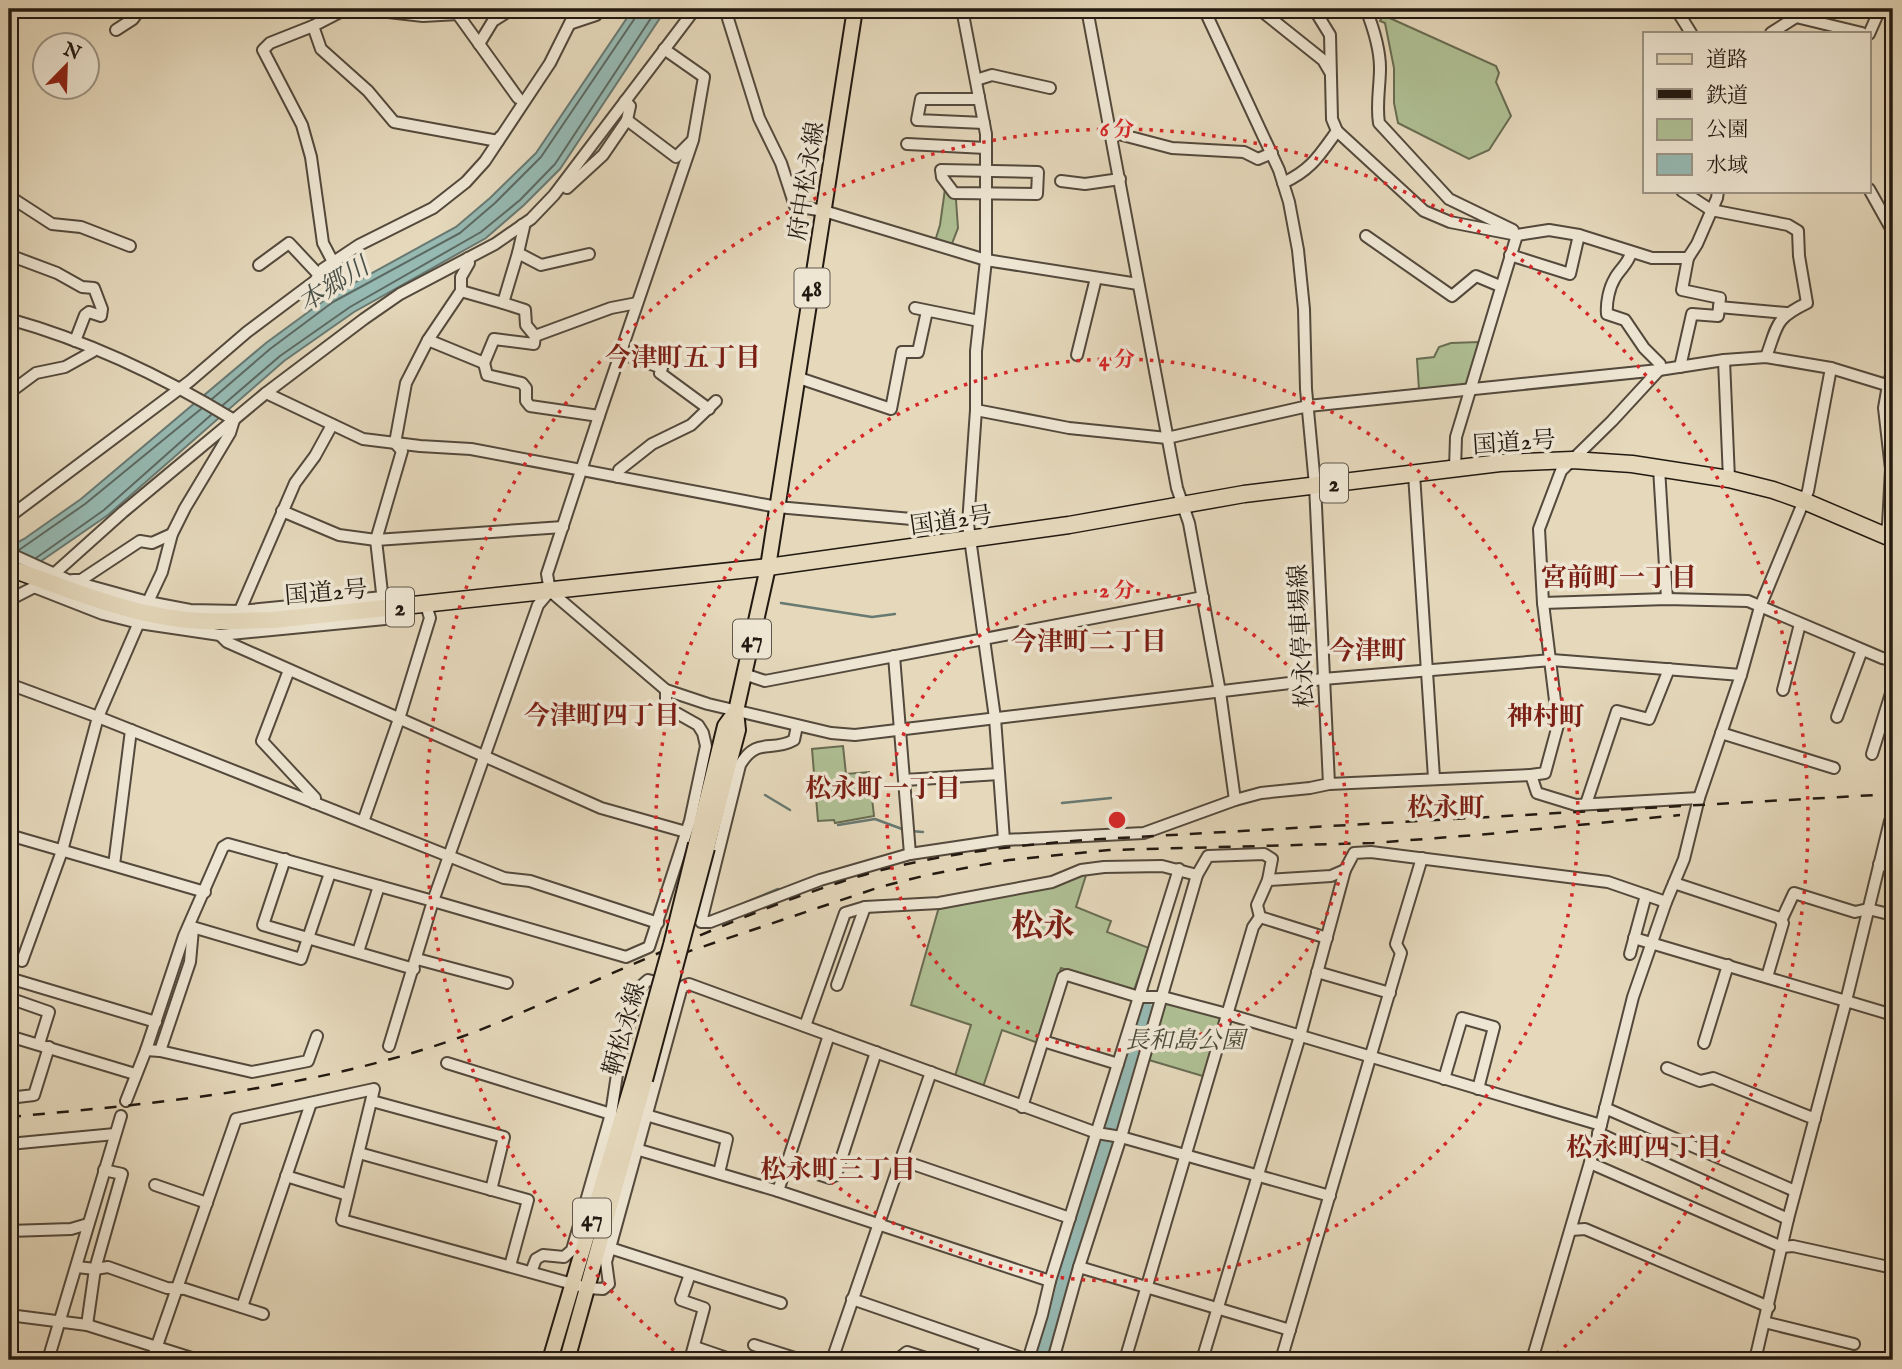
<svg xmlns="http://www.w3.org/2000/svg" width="1902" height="1369" font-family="'IM FELL English','Noto Serif JP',serif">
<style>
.green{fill:#afc094;stroke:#686c52;stroke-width:2}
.water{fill:#96b9b2;stroke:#687972;stroke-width:2}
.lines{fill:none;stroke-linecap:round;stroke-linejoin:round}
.shore{stroke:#5c6962;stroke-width:2}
.stream{stroke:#687972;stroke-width:2.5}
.river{stroke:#96b9b2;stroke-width:18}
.minor-casing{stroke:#53493c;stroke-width:14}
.major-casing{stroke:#221911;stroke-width:18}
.highway-casing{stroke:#221911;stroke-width:19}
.minor{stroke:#eee6d3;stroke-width:10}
.major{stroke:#e5d8bb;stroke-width:14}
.highway{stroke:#e5d8bb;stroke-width:16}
.rail{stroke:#221911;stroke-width:2.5;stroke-dasharray:12 12;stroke-linecap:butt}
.major-bridge-casing{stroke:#221911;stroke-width:18;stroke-linecap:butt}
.major-bridge{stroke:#e5d8bb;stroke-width:14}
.ring{fill:none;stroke:#d62828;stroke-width:3.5;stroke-dasharray:3.5 7}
.labels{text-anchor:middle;stroke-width:7;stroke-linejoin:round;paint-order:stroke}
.shield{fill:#eee6d3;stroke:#5f564b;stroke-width:2}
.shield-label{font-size:23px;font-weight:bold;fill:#221911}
.street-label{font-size:24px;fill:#221911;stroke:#eee6d3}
.park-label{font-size:24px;font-style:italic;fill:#4c4b38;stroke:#eee6d3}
.water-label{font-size:26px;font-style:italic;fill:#4b5149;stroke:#eee6d3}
.neighbourhood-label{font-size:26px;font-weight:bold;fill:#7a1f14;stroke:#eee6d3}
.district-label{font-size:32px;font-weight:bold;fill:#7a1f14;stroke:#eee6d3}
.centre{fill:#d62828;stroke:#eee6d3;stroke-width:3.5}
.ring-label{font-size:21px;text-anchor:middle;font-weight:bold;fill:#d62828;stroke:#eee6d3;stroke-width:7;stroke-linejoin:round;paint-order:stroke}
</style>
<rect width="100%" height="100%" fill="#e5d8bb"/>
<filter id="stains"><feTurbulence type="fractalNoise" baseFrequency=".00286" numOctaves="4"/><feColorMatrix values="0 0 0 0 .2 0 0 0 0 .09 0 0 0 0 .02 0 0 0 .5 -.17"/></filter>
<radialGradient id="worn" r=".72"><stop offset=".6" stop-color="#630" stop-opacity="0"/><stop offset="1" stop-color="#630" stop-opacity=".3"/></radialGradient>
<g class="green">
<polygon points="1383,15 1496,66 1499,73 1496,82 1511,116 1489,150 1469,159 1398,123 1394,103 1394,68 1385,23 1380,21"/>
<polygon points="945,189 956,200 958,228 951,246 935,241 940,225"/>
<polygon points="1479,342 1468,385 1419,390 1417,359 1434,357 1439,347 1451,343"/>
<polygon points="843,746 846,774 869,772 874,816 835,823 834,820 818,821 812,749"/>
<polygon points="1087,872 1076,907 1111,921 1107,932 1149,948 1134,990 1061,968 1038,1043 1002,1030 983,1087 955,1076 971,1025 911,1005 939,907 1057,886"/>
<polygon points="1166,1001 1223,1016 1206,1077 1149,1060"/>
</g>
<polygon class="water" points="633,9 666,9 560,169 524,205 486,238 354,312 284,361 108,515 9,583 9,547 24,539 81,499 266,343 330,296 456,227 490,198 536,153"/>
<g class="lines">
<g class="shore">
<polyline points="212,399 270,349 333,302 460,233 495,203 541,157 637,15 638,9"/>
<polyline points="223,405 280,356 350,307 481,232 520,200 555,164 657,9"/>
<polyline points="19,550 85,504 201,409"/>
<polyline points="36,558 104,510 211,415"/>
</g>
<g class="stream">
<polyline points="781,603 872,617 895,614"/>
<polyline points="765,795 790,810"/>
<polyline points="1062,803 1111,798"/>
<polyline points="838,825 875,819 902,829"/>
<polyline points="911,831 923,832"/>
<polyline points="725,911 778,889"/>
</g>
<polyline class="river" points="1040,1360 1145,1011"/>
<defs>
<g id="minor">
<polyline points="362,9 423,16 458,14"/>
<polyline points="454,9 518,98"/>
<polyline points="725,9 759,118 781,163 795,206 824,211 986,260 1138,284"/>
<polyline points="962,9 986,134 986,260 976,351 976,410 968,524 995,718 1004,840 1144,833 1235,800 1261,793 1310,788 1329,784 1531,775 1537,793 1576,805 1699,798"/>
<polyline points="1087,9 1177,488 1189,523 1220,692 1235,800"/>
<polyline points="1204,9 1279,170 1289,202 1298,250 1304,309 1306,389 1315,485 1329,784"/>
<polyline points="1259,9 1323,60 1330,72"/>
<path d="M1366 9C1373 27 1380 48 1380 68 1380 87 1376 104 1379 123L1449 199 1513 230"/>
<polyline points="1676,9 1691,33"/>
<polyline points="1778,9 1796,17 1862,33"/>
<polyline points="572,23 596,15 600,9"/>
<polyline points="313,26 321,49 368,91 394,122 498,141 500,137"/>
<polyline points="116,30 133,19 140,9"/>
<polyline points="1771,33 1796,17 1801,9"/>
<polyline points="1869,34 1880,9"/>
<polyline points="479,44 493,21 512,9"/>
<polyline points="976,80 992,75 1050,88"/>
<polyline points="979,97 975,99 921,99 917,120 984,123"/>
<polyline points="625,101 630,106 627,120 676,157 691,142"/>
<polyline points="1337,131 1424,211 1450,222 1517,235 1549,230 1579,235 1652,258 1688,258 1697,244 1717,198 1718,191"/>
<polyline points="1111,132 1172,148 1244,152 1258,159 1272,153"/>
<polyline points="907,144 986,148"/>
<polygon points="941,170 1038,172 1037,194 954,193 942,177"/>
<polyline points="1061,181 1085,184 1120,179"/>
<path d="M1283 183C1311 170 1319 156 1337 131L1332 119 1330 35 1314 9"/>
<polyline points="567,188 603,155 627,120"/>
<polyline points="1869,189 1893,232"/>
<path d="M1682 191 1711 210 1788 225 1798 231 1799 256 1807 303C1774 319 1778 325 1766 357"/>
<polyline points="9,198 15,200 52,224 81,227 130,246"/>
<polyline points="522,225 524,227 518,253 541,265 589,254"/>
<polyline points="1366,236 1452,296 1476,276 1500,286"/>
<path d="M1631 253C1628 264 1620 269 1615 278 1609 288 1606 303 1607 314L1625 320 1644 348 1660 364 1659 370"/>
<polyline points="9,255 57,273 82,287 94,288 102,309 101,316 89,312 85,315 75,341"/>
<polyline points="1510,255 1570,274 1579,235"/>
<polyline points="333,262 323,243 311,157 302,125 263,50 270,43 313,26 346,9"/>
<polyline points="259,265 289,243 319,275"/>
<polyline points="461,291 503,303 518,253"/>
<polyline points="1719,307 1786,313"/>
<polyline points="915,308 979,321"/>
<path d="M9 319C88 341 164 377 234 420L230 433 185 508 172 534 162 572 146 606"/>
<polyline points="535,336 611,308 637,303"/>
<polyline points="428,340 484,363 494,339 534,344 535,336 526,325 525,310 503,303"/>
<polyline points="620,353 662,368 660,373 709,409"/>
<polyline points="1077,355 1096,278"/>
<polyline points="1724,360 1729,479"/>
<polyline points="484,363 487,375 522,383 526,388 526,401 530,406 599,416 693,140 704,77 664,49"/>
<polyline points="1680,367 1692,314 1718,316 1720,298 1682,290 1688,258"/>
<polyline points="799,378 891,409 902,352 918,352 927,311"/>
<polyline points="9,393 36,373 65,367 92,352 94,349"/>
<polyline points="266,393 363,439 420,446 471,449 777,507 968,524"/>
<polyline points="976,410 1069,428 1167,438 1308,406 1659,370 1724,360 1766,357 1831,368 1893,387"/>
<polyline points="599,416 547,574 550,591 666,690 708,704 831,733 855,735 1323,679 1552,660 1741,675"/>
<polyline points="1659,468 1667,599"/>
<polyline points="1455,469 1456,437 1517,235"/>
<polyline points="1414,474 1434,778"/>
<polyline points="618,477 619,470 652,444 691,425 716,401"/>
<polyline points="282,511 339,535 376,540 563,527"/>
<polyline points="9,517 190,381 247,332 315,281 323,269 359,245 433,208 466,182 485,161 550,63 577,9"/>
<polyline points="1884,536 1888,525 1891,469 1884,408 1888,385 1893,369"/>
<polyline points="9,553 68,580 148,602 190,610 240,611 383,597"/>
<polyline points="73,580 81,580 140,541 152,543 172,534"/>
<polyline points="34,587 103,614 139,623 220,635 385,619 376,540 402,451 395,443 406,383 428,340 461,291 461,277 469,263 468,258"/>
<polyline points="550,591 538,605 433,901 626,957 649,947 690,821 706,746 703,733 698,725 666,707 666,690"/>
<polyline points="9,600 46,581 123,512 266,393 364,319 400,294 495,244 531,219 554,195 695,9"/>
<polyline points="1543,603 1667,599 1748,601 1882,658 1893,660"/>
<polyline points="238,615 295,483 315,456 332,425"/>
<polyline points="220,635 227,642 601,808 686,832"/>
<polyline points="894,656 910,854"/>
<polyline points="289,670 262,741 315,798 314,803"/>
<polyline points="744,674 765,681 1203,597"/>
<polyline points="9,684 98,717 504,878 530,881 658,923"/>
<polyline points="1783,690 1800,624"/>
<polyline points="1837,717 1862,650"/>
<path d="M797 726 794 740C771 753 757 736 740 765L701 922H710L820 880 910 854 1004 840"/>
<polyline points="1721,733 1834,768"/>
<polyline points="1872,754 1893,687"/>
<polyline points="1531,775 1545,773 1558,725 1543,603 1539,529 1561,471 1612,421 1659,370"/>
<polyline points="905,780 999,774"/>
<polyline points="1586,804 1617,711 1649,719 1669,669"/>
<polyline points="363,822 399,719 430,618 426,605"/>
<polyline points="9,835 205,892"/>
<polyline points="285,859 263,925 414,969"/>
<polyline points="1879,864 1893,868"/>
<polyline points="114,865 131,730"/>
<polyline points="1674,883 1780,918 1783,923 1767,977"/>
<polyline points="1781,921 1794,893 1855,912 1868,909 1893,915"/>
<polyline points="189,926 301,959 330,873"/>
<polyline points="1327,938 1260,917 1257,905 1268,880 1331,876 1345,870"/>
<polyline points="1634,938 1893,1015"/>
<polyline points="358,952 379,886"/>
<polyline points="1630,954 1646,895"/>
<polyline points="417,959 507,983"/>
<polyline points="22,961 62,851 98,717 140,620"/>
<polyline points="1317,972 1390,993"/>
<polyline points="9,978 156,1022"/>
<polyline points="837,985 865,907"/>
<polyline points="9,998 49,1012 39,1044"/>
<polyline points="805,1026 845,913 865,907 939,903 1052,882 1081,870 1104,867 1162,866 1197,875"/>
<polyline points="9,1036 135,1074"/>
<polyline points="1043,1041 1118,1064"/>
<polyline points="1704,1043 1728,965"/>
<polyline points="146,1050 160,1051 252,1072 308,1061 317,1036"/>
<polyline points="160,1051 190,962 193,929"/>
<polyline points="447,1063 611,1114"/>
<polyline points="1667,1068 1700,1081 1713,1078 1815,1119"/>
<polyline points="1444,1079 1462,1018 1494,1027 1478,1089"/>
<polyline points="9,1098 34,1095 49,1047"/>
<polyline points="126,1101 146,1050 184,936 223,847 228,844 433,901 389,1046"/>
<polyline points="372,1101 504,1137 491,1190"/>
<polyline points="1022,1107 1063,977 1067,975 1139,997 1163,997 1227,1014 1601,1125"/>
<polyline points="1605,1108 1795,1191"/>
<polyline points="646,1115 727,1139 719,1173"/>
<polyline points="1598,1133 1788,1219"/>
<polyline points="9,1144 115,1134"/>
<polyline points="636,1149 778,1191 1050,1281"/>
<polyline points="359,1153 528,1200 510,1266"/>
<polyline points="901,1160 1070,1218"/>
<polyline points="1590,1163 1782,1247 1793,1246 1893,1268"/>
<polyline points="787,1164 830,1178 836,1175 876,1052"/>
<polyline points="286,1176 348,1195"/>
<polyline points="155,1185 207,1203"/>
<polyline points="778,1191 829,1035"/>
<polyline points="1571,1230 1585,1229 1769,1307"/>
<polyline points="9,1231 71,1229 88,1224"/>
<polyline points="610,1248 781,1303"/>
<polyline points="77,1267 95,1269 108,1267 167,1288 185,1289 263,1314"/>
<polyline points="1079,1267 1290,1330"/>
<polyline points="531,1272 536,1259 543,1255 564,1257 572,1250 611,1114 619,1061 640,987 648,980 668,985"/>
<polyline points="690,1274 681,1300 704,1308 690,1360"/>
<polyline points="852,1299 1028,1360"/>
<polyline points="242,1307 311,1103"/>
<polyline points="9,1315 87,1325 198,1360"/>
<polyline points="1764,1322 1854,1344"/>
<polyline points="87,1325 95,1269 122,1174 104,1170"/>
<polyline points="754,1345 801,1360"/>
<polyline points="695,1347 733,1360"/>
<polyline points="48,1360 121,1116"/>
<polyline points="152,1360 236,1119 374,1089 342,1220 587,1288 603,1289 609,1284 606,1262 610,1248 681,990 684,986 689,984 1097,1133 1121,1137 1330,1196"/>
<polyline points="832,1360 931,1072"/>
<polyline points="897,1360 907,1352 932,1360"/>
<polyline points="981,1360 986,1346"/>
<polyline points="1028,1360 1042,1315 1050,1281 1179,869"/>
<polyline points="1053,1360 1079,1267 1121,1137 1197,875 1208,856 1264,854 1272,859 1268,880"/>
<polyline points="1125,1360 1253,927 1260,917"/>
<polyline points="1202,1360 1300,1036 1345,870 1354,853 1371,852 1608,882 1666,902"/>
<polyline points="1281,1360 1401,953 1396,944 1422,858"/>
<polyline points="1532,1360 1601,1125 1633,997 1666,902 1684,859 1699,798 1741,675 1760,607 1808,491 1831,368"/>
<polyline points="1755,1360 1788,1219 1846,1001 1890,821 1893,822"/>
</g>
<g id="major">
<polyline points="696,844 725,726 736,711"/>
<polyline points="707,848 738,730 736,711 768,567 855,9"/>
<polyline points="550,1360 634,1077"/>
<polyline points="567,1360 645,1080"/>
</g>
<path id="highway" d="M9 568C71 590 136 618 202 621 226 622 250 620 273 620L768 567 1069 525 1244 494 1500 463 1572 460 1632 464 1729 479 1773 490 1804 501 1893 539"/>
</defs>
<use href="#minor" class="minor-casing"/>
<use href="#major" class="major-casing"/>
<use href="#highway" class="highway-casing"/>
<use href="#minor" class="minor"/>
<use href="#major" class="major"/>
<use href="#highway" class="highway"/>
<g class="rail">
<polyline points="681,954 880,887 927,875 1009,860 1109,850 1373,843 1488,834 1680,815"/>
<path d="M9 1117C162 1103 315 1089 461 1037 495 1025 527 1010 560 996 653 956 745 913 841 882 920 856 1001 847 1084 840L1893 794"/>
</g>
<defs>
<g id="major-bridge">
<polyline points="634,1077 671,945 696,844"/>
<polyline points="645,1080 707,848"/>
</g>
</defs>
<use href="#major-bridge" class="major-bridge-casing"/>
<use href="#major-bridge" class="major-bridge"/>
</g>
<g class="ring">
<circle cx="1117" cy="820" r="230"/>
<circle cx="1117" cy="820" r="461"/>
<path d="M682 1357A691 691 0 1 1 1552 1357"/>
</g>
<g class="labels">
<g class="shield">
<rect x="794.5" y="268.5" width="35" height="39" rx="5"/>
<rect x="1320" y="463.5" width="28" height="39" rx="5"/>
<rect x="386" y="587.5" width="28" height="39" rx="5"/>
<rect x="733" y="619.5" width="38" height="39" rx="5"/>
<rect x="573" y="1198.5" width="38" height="39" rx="5"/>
</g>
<g class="shield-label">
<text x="812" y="296">48</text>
<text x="1334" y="491">2</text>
<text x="400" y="615">2</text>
<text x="752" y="647">47</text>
<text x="592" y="1226">47</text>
</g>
<g class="street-label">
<text transform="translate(806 181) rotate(-81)" y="8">府中松永線</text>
<text transform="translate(1514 442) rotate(-4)" y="8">国道2号</text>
<text transform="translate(951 520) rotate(-8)" y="8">国道2号</text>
<text transform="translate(326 592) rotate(-5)" y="8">国道2号</text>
<text transform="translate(1301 636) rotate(-93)" y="8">松永停車場線</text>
<text transform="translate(624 1029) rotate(-74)" y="8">鞆松永線</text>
</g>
<g class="park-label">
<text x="1185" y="1048">長和島公園</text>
</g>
<g class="water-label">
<text transform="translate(333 284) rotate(-32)" y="9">本郷川</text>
</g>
<g class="neighbourhood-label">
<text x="683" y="366">今津町五丁目</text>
<text x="1619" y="586">宮前町一丁目</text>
<text x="1089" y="650">今津町二丁目</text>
<text x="1368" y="659">今津町</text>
<text x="602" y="724">今津町四丁目</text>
<text x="1546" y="725">神村町</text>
<text x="883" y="797">松永町一丁目</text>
<text x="1446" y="816">松永町</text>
<text x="1644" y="1156">松永町四丁目</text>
<text x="838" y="1178">松永町三丁目</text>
</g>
<g class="district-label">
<text x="1043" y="936">松永</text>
</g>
</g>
<circle cx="1117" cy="820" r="10" class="centre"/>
<g class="ring-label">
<text x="1117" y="136">6 分</text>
<text x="1117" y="366">4 分</text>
<text x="1117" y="597">2 分</text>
</g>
<rect width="1902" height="1369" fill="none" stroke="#e5d8bb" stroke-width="35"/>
<rect x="10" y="10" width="1881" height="1348" fill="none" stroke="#221911" stroke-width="3.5"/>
<rect x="18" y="18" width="1867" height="1334" fill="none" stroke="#221911" stroke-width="2"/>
<rect x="1643" y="32" width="228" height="161" fill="#eee6d3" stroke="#9c9485" stroke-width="2"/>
<rect x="1657" y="54" width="35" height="10" fill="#e5d8bb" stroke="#9c9485" stroke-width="2"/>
<text x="1706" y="66" font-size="21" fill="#221911">道路</text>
<rect x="1657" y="89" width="35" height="10" fill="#221911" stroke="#9c9485" stroke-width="2"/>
<text x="1706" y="102" font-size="21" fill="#221911">鉄道</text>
<rect x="1657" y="119" width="35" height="21" fill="#afc094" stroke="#9c9485" stroke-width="2"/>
<text x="1706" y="136" font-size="21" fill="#221911">公園</text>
<rect x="1657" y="154" width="35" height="21" fill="#96b9b2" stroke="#9c9485" stroke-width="2"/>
<text x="1706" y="172" font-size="21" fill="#221911">水域</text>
<g transform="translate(66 66) rotate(23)"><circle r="33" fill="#eee6d3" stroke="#9c9485" stroke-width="2"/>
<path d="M0-5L12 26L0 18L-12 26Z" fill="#8f2418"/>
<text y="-10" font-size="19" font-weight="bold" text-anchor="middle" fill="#221911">N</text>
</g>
<rect width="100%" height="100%" filter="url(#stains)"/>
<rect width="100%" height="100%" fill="url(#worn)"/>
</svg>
